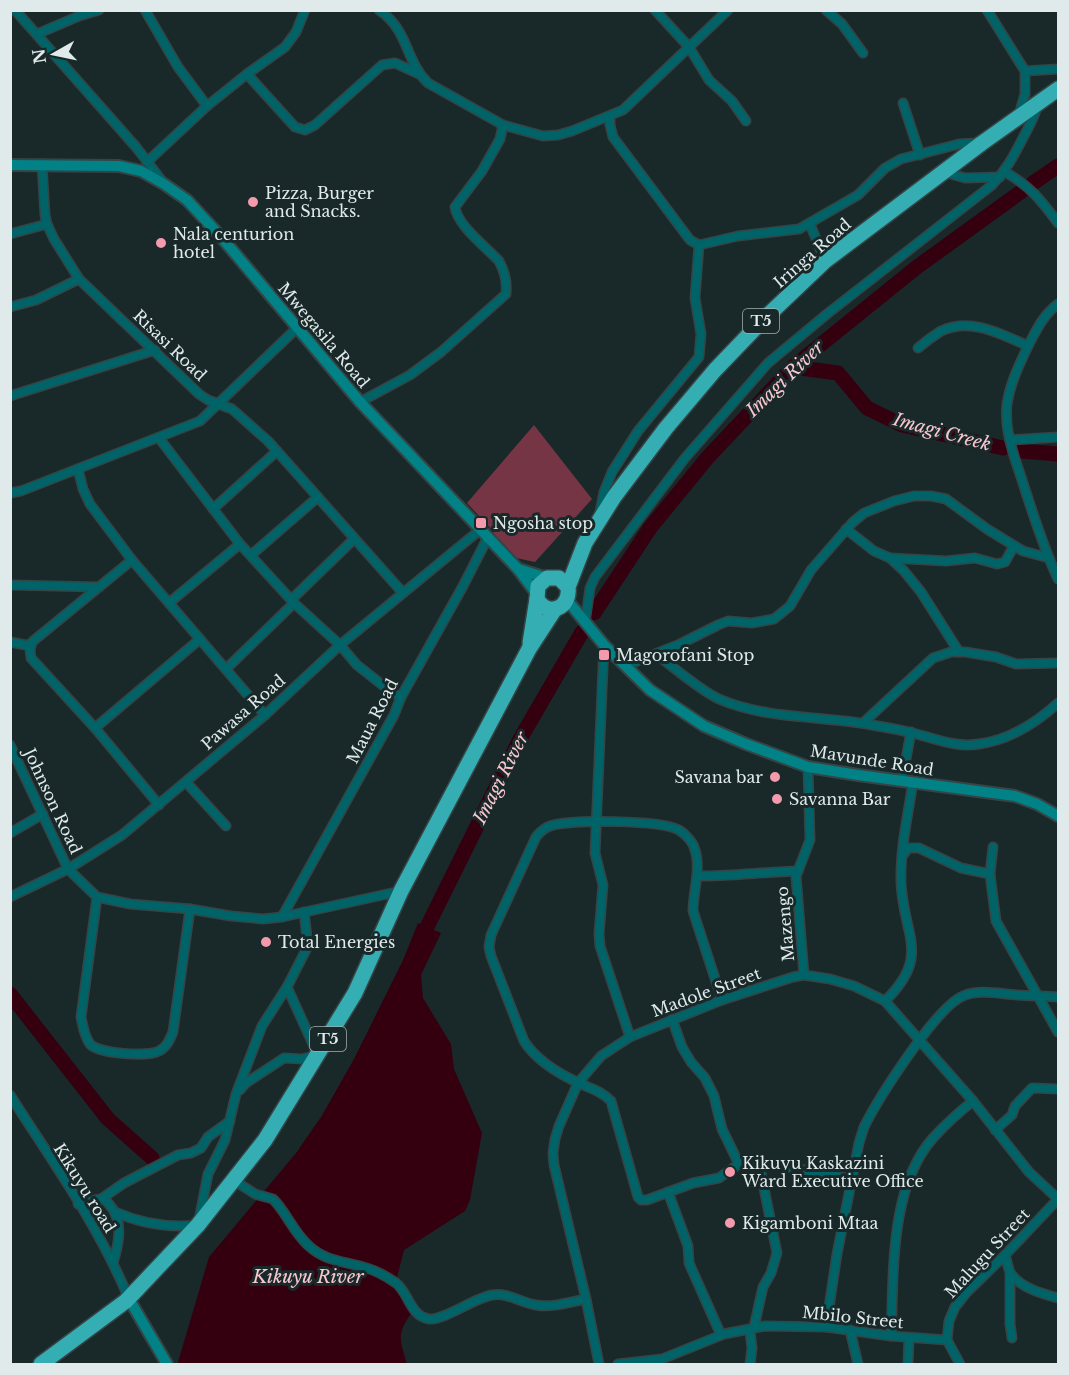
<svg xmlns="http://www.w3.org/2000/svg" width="1069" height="1375" font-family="'Libre Baskerville',serif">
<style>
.green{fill:#753545}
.water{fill:#340010}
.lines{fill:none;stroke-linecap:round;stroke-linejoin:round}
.river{stroke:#340010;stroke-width:15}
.street-casing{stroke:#354445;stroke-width:11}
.secondary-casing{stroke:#354445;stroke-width:14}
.highway-casing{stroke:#354445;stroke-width:18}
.street{stroke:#006367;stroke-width:8}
.secondary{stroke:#018287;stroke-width:10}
.highway{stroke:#34adb3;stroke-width:15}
.poi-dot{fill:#f39aac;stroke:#19292a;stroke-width:2}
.labels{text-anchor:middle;stroke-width:6;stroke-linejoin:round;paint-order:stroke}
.shield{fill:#19292a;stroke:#a4b0b0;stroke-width:1.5}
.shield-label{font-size:15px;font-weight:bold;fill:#e0eaea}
.poi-label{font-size:16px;fill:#e0eaea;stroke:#19292a;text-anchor:start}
.street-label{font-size:16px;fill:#e0eaea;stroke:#19292a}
.water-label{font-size:18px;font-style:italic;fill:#f9c7d0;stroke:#19292a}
</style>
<rect width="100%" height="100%" fill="#19292a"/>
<polygon class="green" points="534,425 592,499 535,562 516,558 496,539 493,531 467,503"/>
<path class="water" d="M418 923 441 933 421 975 423 998 451 1044 454 1069 482 1133 470 1200 465 1211 404 1250 395 1285 412 1312C396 1335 400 1339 407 1364H180L178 1362 209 1257 296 1153 321 1117 354 1059 403 960Z"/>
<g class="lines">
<g class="river">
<polyline points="1033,183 1058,166"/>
<polyline points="793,367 838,373 867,408 902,425 1003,448"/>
<polyline points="1022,451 1058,454"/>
<polyline points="594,613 650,528 708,457 793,367 917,267 1022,191"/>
<polyline points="427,927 520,739 582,632"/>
<polyline points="10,994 108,1119 152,1158"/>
</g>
<defs>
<g id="street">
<polyline points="15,10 136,147 162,181"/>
<polyline points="145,10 178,67 207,106"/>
<path d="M379 10C409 30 405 61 428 83L503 125 543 136 558 135 572 131 623 110 728 10"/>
<polyline points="655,10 689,47 709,80 732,101 746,121"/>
<polyline points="826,10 842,24 863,53"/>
<polyline points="987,10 1025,71 1025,94 1019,115"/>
<polyline points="37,34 79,16 99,10"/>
<polyline points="1025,71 1058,69"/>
<polyline points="247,74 295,127 305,130 315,125 382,65 395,63 419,74"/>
<polyline points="903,103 920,155"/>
<polyline points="610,117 610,125 613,137 690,240 699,245 738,236 799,229 858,195 885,168 901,159 959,144 980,143"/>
<polyline points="147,162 207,106 247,74 285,47 296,32 305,10"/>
<polyline points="42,164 45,215 47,224 54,239 79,279 199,394 208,400 232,409 268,441 403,593"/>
<polyline points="944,172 965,178 1000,177"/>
<path d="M1005 172C1030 186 1041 200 1058 223"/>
<polyline points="810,224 825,261"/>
<polyline points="10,234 47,224"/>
<path d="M1058 304C1044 314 1037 329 1029 344 1020 363 1010 383 1007 404 1004 430 1014 456 1022 480 1033 514 1043 547 1058 579"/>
<polyline points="10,307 36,300 79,279"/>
<path d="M918 348C925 342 933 336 941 331 971 317 1001 334 1028 346"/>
<polyline points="10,396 155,350"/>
<path d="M360 402 410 375 441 352 506 294C507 281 505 273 499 261 486 247 457 225 455 207L482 171 500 139 503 125"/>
<polyline points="159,438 240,544 294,603 340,645 357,665 390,691 401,697"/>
<polyline points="1010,440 1058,437"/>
<polyline points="78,469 83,489 90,504 132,560 265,715"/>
<polyline points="10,493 21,491 200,421 298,327"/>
<polyline points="213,509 277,451"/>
<polyline points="600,512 604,492 612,472 638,431 699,357 701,334 695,298 699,245"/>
<polyline points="846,529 874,551 890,558 904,571 921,592 959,652"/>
<polyline points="251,555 318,497"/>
<polyline points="890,558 946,561 975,558 997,564 1005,562 1014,546"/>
<polyline points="132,560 32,642 30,649 31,658 95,728 159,805"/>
<polyline points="10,585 99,587"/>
<polyline points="292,599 354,539"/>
<polyline points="169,603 240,544"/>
<path d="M585 623 590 588 595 577 685 458 768 363 827 314 992 185C1008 168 1014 155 1024 136 1030 125 1035 116 1038 104"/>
<polyline points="10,642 31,646"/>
<polyline points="604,645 595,853 603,885 599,934 600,946 630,1037"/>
<path d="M656 654C675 668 698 689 719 699 765 719 819 716 867 724 882 727 898 729 912 733 935 738 955 748 979 744 1009 740 1036 723 1058 703"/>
<polyline points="625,666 680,644 718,625 728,621 752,623 774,619 790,606 811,570 852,523 864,513 894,501 914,496 931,496 946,499 987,529 1023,551 1049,558"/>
<polyline points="226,669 294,603"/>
<polyline points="863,723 933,658 951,652 965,652 996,657 1016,664 1058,663"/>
<polyline points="95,728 200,639"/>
<polyline points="10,745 68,869 97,897 130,904 190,909 231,916 263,919 282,917 401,891"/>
<polyline points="902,780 911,732"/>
<polyline points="186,782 226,826"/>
<polyline points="10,833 43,814"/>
<polyline points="993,847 990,874 996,921 1058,1032"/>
<polyline points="903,855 908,848 919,848 961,868 990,874"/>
<path d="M697 876C731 876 764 872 798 871"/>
<polyline points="10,897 68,869 122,835 265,715 340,645 481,529"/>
<path d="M97 897 81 1017C83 1026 84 1036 90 1044 99 1054 148 1057 159 1051 167 1047 170 1039 173 1032L190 909"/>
<polyline points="282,917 394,715 401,697 463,586 488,537"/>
<polyline points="804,975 796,876 810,840 808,767"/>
<path d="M722 1000 693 911C693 891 702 867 694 847 692 841 684 833 679 830 661 820 569 819 550 826 544 828 540 832 536 837L491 935 489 947 491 956 524 1041C536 1060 561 1075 581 1084 592 1089 603 1092 611 1101L638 1197 641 1200H647L693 1183 719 1178 739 1164 761 1162 852 1179"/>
<path d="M885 1001C932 955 903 936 901 882 900 849 908 815 913 782"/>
<polyline points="672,1019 682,1047 691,1062 705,1078 714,1096 722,1129 739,1164"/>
<polyline points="240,1090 246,1083 284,1058 302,1059 318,1055 287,987"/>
<path d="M10 1095C52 1161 99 1226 129 1299"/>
<polyline points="995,1130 1012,1115 1015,1106 1032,1088 1058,1089"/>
<path d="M235 1181 255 1194 273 1199C287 1213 293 1232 309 1246 325 1261 343 1261 363 1267 375 1270 386 1276 396 1283 409 1293 410 1316 429 1319 443 1321 474 1298 492 1295 507 1292 522 1303 536 1305 552 1308 570 1302 586 1299"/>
<polyline points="668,1192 688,1246 689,1263 721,1335"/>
<polyline points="101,1199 124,1183 178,1155 191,1153 201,1148 208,1137 230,1121"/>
<path d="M78 1204C85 1203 95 1199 102 1199 105 1199 107 1202 109 1204 124 1221 119 1243 113 1263"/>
<path d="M115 1212C142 1224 168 1228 198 1225L208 1174 225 1140 236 1094 262 1026 287 987 308 946 304 912"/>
<path d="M1005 1255C1007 1261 1008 1269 1011 1274 1021 1288 1043 1294 1058 1298"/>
<polyline points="1010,1273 1010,1324 1012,1338"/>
<path d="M826 1327 837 1254 859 1143 864 1127C878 1099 936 1007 963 996 980 989 1000 994 1017 995 1031 996 1045 996 1058 997"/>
<polyline points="850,1330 858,1364"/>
<path d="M891 1336C894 1274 889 1188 933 1138 945 1125 959 1112 973 1101"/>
<polyline points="599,1364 586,1299 554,1165 553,1153 555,1139 559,1126 578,1083 601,1056 630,1037 722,1000 793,977 804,975 830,979 854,986 885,1001 973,1101 1029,1172 1058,1199"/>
<polyline points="618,1364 662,1359 724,1334 765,1326 826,1327 891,1336 947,1340"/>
<polyline points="750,1364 752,1348 750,1331 754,1327 763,1287 771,1273 777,1253 759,1163"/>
<polyline points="908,1364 909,1338"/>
<polyline points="960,1364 947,1340 949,1321 955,1307 966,1293 1005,1255 1058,1199"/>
</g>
<g id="secondary">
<polyline points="10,165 119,166 141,171 164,184 187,200 222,238 360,402 518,569 536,593"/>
<polyline points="518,569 547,578"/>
<polyline points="567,600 604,645 650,690 704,726 746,744 808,767 858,775 1015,796 1037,804 1058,816"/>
<polyline points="129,1299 167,1364"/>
</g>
<g id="highway">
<path d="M568 587 559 578H547L538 586 537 599C548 618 571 608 568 587L585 543 614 497 666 428 715 370 763 320 825 261 982 143 1058 89"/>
<polyline points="530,643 537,599"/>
<polyline points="41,1364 126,1301 198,1225 265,1140 355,993 401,891 529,649 555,609"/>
</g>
</defs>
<use href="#street" class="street-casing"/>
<use href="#secondary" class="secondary-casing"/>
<use href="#highway" class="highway-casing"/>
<use href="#street" class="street"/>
<use href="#secondary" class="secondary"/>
<use href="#highway" class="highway"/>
</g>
<g class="poi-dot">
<circle cx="253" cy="202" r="6"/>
<circle cx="161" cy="243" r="6"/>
<rect x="475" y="517" width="12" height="12" rx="3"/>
<rect x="598" y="649" width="12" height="12" rx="3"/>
<circle cx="775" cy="777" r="6"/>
<circle cx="777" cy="799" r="6"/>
<circle cx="266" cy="942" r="6"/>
<circle cx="730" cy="1172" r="6"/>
<circle cx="730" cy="1223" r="6"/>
</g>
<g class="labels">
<g class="shield">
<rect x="743" y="309" width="36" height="24" rx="4.5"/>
<rect x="310" y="1027" width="36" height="24" rx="4.5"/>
</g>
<g class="shield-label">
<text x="761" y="326">T5</text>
<text x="328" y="1044">T5</text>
</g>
<g class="poi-label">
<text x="265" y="199">Pizza, Burger<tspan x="265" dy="18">and Snacks.</tspan></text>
<text x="173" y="240">Nala centurion<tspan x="173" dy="18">hotel</tspan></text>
<text x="493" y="529">Ngosha stop</text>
<text x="616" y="661">Magorofani Stop</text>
<text x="763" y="783" text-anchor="end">Savana bar</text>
<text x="789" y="805">Savanna Bar</text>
<text x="278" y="948">Total Energies</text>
<text x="742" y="1169">Kikuyu Kaskazini<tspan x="742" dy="18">Ward Executive Office</tspan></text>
<text x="742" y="1229">Kigamboni Mtaa</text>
</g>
<g class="street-label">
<text transform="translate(812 253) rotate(-41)" y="6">Iringa Road</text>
<text transform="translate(324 335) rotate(50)" y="6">Mwegasila Road</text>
<text transform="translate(170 345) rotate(44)" y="6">Risasi Road</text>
<text transform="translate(243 712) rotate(-41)" y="6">Pawasa Road</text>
<text transform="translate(372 721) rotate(-63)" y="6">Maua Road</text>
<text transform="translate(872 760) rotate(9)" y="6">Mavunde Road</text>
<text transform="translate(53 801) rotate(65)" y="6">Johnson Road</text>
<text transform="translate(785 924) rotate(-95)" y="6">Mazengo</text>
<text transform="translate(706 992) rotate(-20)" y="6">Madole Street</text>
<text transform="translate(85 1188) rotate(58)" y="6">Kikuyu road</text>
<text transform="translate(987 1253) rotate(-47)" y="6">Malugu Street</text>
<text transform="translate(853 1317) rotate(6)" y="6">Mbilo Street</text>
</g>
<g class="water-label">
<text transform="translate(785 379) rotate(-44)" y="6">Imagi River</text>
<text transform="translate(942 432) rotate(15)" y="6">Imagi Creek</text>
<text transform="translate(501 778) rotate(-63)" y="6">Imagi River</text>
<text x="308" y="1283">Kikuyu River</text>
</g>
</g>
<rect width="1069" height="1375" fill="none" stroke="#e0eaea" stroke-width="24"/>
<g transform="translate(54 54) rotate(261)" stroke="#19292a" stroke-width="4.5" paint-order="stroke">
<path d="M0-4.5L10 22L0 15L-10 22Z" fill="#e0eaea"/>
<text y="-9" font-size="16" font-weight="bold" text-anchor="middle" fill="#e0eaea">N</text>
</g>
</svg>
